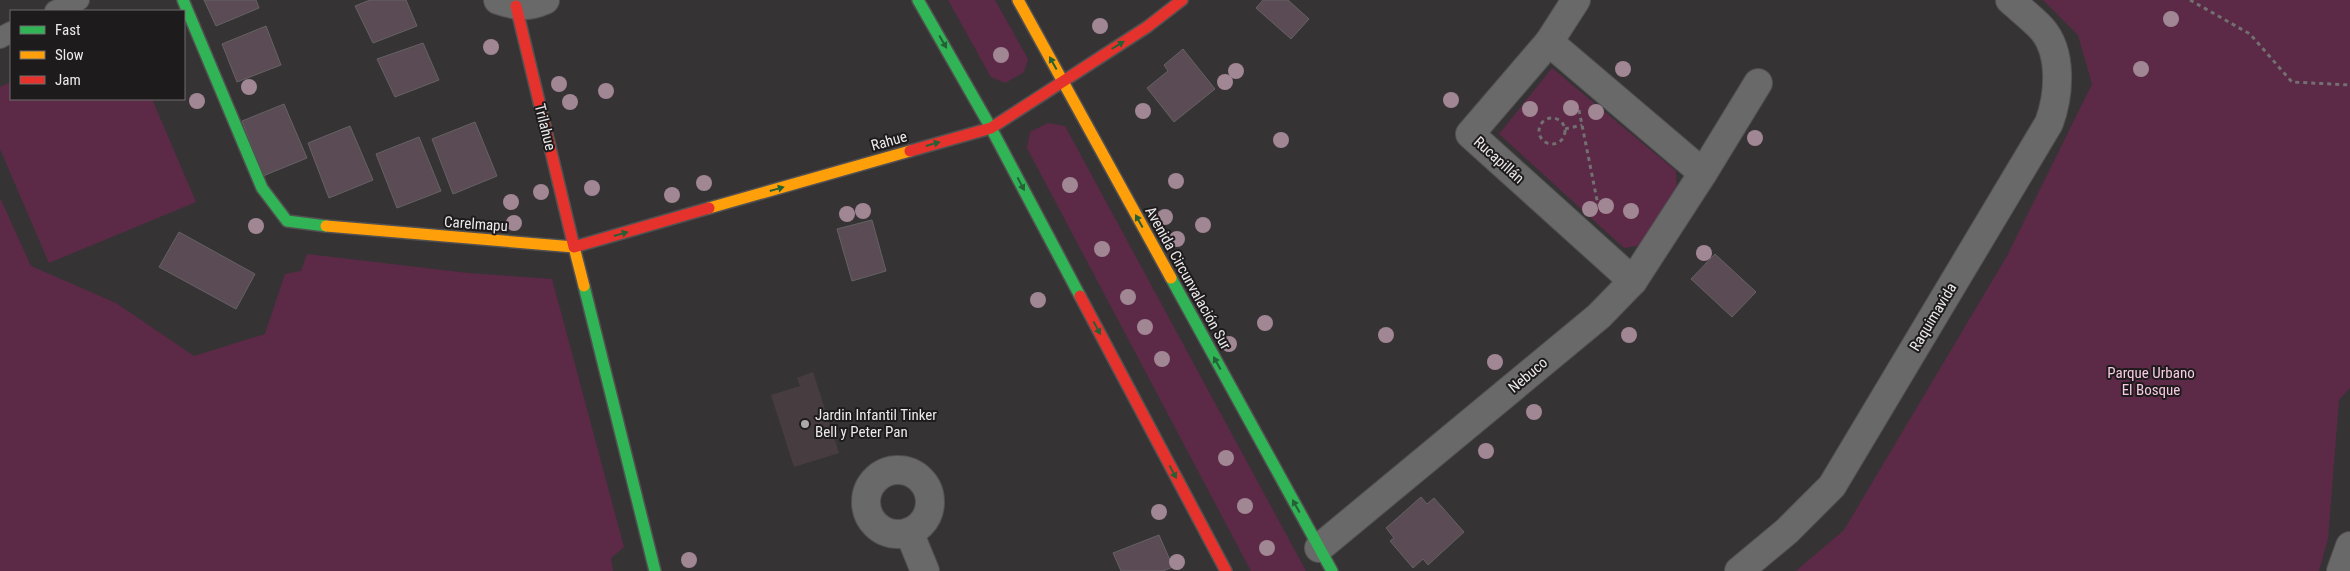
<svg xmlns="http://www.w3.org/2000/svg" width="2350" height="571" font-family="'Roboto Condensed',sans-serif">
<style>
.built{fill:#473d41}
.green{fill:#5c2a47}
.building{fill:#5b4b54;stroke:#656263}
.lines{fill:none;stroke-linecap:round;stroke-linejoin:round}
.lane-casing{stroke:#525152;stroke-width:22}
.street-casing{stroke:#525152;stroke-width:30}
.fast-casing{stroke:#525152;stroke-width:14}
.slow-casing{stroke:#525152;stroke-width:14}
.jam-casing{stroke:#525152;stroke-width:14}
.path{stroke:#727071;stroke-width:3;stroke-dasharray:4 4;stroke-linecap:butt}
.lane{stroke:#6a6969;stroke-width:20}
.street{stroke:#6a6969;stroke-width:28}
.fast{stroke:#30b455;stroke-width:11}
.slow{stroke:#ff9f0a;stroke-width:11}
.jam{stroke:#e5322d;stroke-width:11}
.tree{fill:#a18694}
.oneway{fill:#266036}
.poi-dot{fill:#ada9ab;stroke:#1d1b1c;stroke-width:2}
.labels{text-anchor:middle;stroke-width:4;stroke-linejoin:round;paint-order:stroke}
.street-label{font-size:15px;fill:#ede9eb;stroke:#1d1b1c}
.park-label{font-size:15px;fill:#f8c9e1;stroke:#1d1b1c}
.poi-label{font-size:15px;fill:#ede9eb;stroke:#1d1b1c;text-anchor:start}
</style>
<rect width="100%" height="100%" fill="#363335"/>
<polygon class="built" points="813,372 839,453 794,467 771,395 800,386 797,378"/>
<g class="green">
<polygon points="948,0 995,0 1028,59 1024,72 1005,83 991,77"/>
<polygon points="2043,0 2350,0 2350,388 2339,400 2328,539 2319,571 1796,571 1844,530 2007,256 2092,84 2078,35"/>
<polygon points="1552,68 1676,171 1677,194 1643,245 1624,248 1499,134"/>
<polygon points="11,82 11,99 152,99 196,202 49,263 0,149 0,87"/>
<polygon points="1048,123 1065,126 1306,571 1251,571 1027,148 1030,132"/>
<polygon points="0,198 31,266 116,303 194,356 265,334 285,274 301,271 307,254 468,273 552,279 624,547 611,558 613,571 0,571"/>
</g>
<g class="building">
<polygon points="204,0 256,0 259,8 216,26"/>
<polygon points="370,0 406,0 417,26 373,43 355,6"/>
<polygon points="1263,0 1288,0 1309,19 1291,39 1256,8"/>
<polygon points="266,26 281,65 237,82 222,44"/>
<polygon points="423,43 439,80 395,97 377,59"/>
<polygon points="1183,49 1215,89 1174,122 1147,88 1168,71 1164,65"/>
<polygon points="284,104 307,158 263,176 242,121"/>
<polygon points="475,122 497,176 453,194 432,139"/>
<polygon points="350,126 373,180 329,198 308,143"/>
<polygon points="419,137 441,191 397,208 376,154"/>
<polygon points="872,220 886,271 852,281 837,229"/>
<polygon points="179,232 255,274 236,309 159,267"/>
<polygon points="1715,254 1756,292 1732,317 1691,279"/>
<polygon points="1421,497 1427,504 1434,498 1464,532 1428,565 1423,559 1413,568 1390,541 1394,538 1386,528"/>
<polygon points="1159,535 1173,567 1163,571 1121,571 1113,553"/>
</g>
<g class="lines">
<defs>
<g id="lane">
<polyline points="55,11 79,0"/>
<polyline points="0,38 11,32"/>
</g>
<g id="street">
<path d="M498 0C516 6 527 8 545 0"/>
<polyline points="1576,0 1549,42 1470,134 1633,281"/>
<polyline points="1703,173 1758,83"/>
<circle cx="898" cy="502" r="32"/>
<polyline points="909,532 925,571"/>
<polyline points="1319,548 1599,316 1633,281 1703,173 1549,42"/>
<path d="M1739 571 1787 531 1832 486 2049 123C2059 96 2063 53 2042 29 2033 19 2021 10 2010 0"/>
<polyline points="2341,571 2350,546"/>
</g>
<g id="fast">
<polyline points="183,0 262,188 287,221 326,226"/>
<polyline points="918,0 991,128 1080,296"/>
<polyline points="1171,278 1332,571"/>
<polyline points="584,286 655,571"/>
</g>
<g id="slow">
<polyline points="1018,0 1171,278"/>
<polyline points="709,208 910,151"/>
<polyline points="326,226 574,247 584,286"/>
</g>
<g id="jam">
<polyline points="516,6 574,247 709,208"/>
<polyline points="910,151 991,128 1147,27 1182,0"/>
<polyline points="1080,296 1226,571"/>
</g>
</defs>
<use href="#lane" class="lane-casing"/>
<use href="#street" class="street-casing"/>
<use href="#fast" class="fast-casing"/>
<use href="#slow" class="slow-casing"/>
<use href="#jam" class="jam-casing"/>
<g class="path">
<polyline points="2190,0 2250,34 2292,82 2350,85"/>
<polyline points="1579,110 1598,205"/>
<circle cx="1552" cy="131" r="13"/>
<polyline points="1565,129 1582,125"/>
</g>
<use href="#lane" class="lane"/>
<use href="#street" class="street"/>
<use href="#fast" class="fast"/>
<use href="#slow" class="slow"/>
<use href="#jam" class="jam"/>
</g>
<g class="tree">
<circle cx="2171" cy="19" r="8"/>
<circle cx="1100" cy="26" r="8"/>
<circle cx="491" cy="47" r="8"/>
<circle cx="1001" cy="55" r="8"/>
<circle cx="1623" cy="69" r="8"/>
<circle cx="2141" cy="69" r="8"/>
<circle cx="1236" cy="71" r="8"/>
<circle cx="1225" cy="82" r="8"/>
<circle cx="559" cy="84" r="8"/>
<circle cx="249" cy="87" r="8"/>
<circle cx="606" cy="91" r="8"/>
<circle cx="1451" cy="100" r="8"/>
<circle cx="197" cy="101" r="8"/>
<circle cx="570" cy="102" r="8"/>
<circle cx="1571" cy="108" r="8"/>
<circle cx="1530" cy="109" r="8"/>
<circle cx="1143" cy="111" r="8"/>
<circle cx="1596" cy="112" r="8"/>
<circle cx="1755" cy="138" r="8"/>
<circle cx="1281" cy="140" r="8"/>
<circle cx="1176" cy="181" r="8"/>
<circle cx="704" cy="183" r="8"/>
<circle cx="1070" cy="185" r="8"/>
<circle cx="592" cy="188" r="8"/>
<circle cx="541" cy="192" r="8"/>
<circle cx="672" cy="195" r="8"/>
<circle cx="511" cy="202" r="8"/>
<circle cx="1606" cy="206" r="8"/>
<circle cx="1590" cy="209" r="8"/>
<circle cx="863" cy="211" r="8"/>
<circle cx="1631" cy="211" r="8"/>
<circle cx="847" cy="214" r="8"/>
<circle cx="1165" cy="217" r="8"/>
<circle cx="514" cy="223" r="8"/>
<circle cx="1203" cy="225" r="8"/>
<circle cx="256" cy="226" r="8"/>
<circle cx="1177" cy="239" r="8"/>
<circle cx="1102" cy="249" r="8"/>
<circle cx="1704" cy="253" r="8"/>
<circle cx="1128" cy="297" r="8"/>
<circle cx="1038" cy="300" r="8"/>
<circle cx="1265" cy="323" r="8"/>
<circle cx="1145" cy="327" r="8"/>
<circle cx="1386" cy="335" r="8"/>
<circle cx="1629" cy="335" r="8"/>
<circle cx="1229" cy="344" r="8"/>
<circle cx="1162" cy="359" r="8"/>
<circle cx="1495" cy="362" r="8"/>
<circle cx="1534" cy="412" r="8"/>
<circle cx="1486" cy="451" r="8"/>
<circle cx="1226" cy="458" r="8"/>
<circle cx="1245" cy="506" r="8"/>
<circle cx="1159" cy="512" r="8"/>
<circle cx="1267" cy="548" r="8"/>
<circle cx="689" cy="560" r="8"/>
<circle cx="1177" cy="562" r="8"/>
</g>
<defs><path id="oneway-solid" d="M-6-.8H1V-3.2L6.5 0L1 3.2V.8H-6Z" transform="scale(1.25)"/></defs>
<g class="oneway">
<use href="#oneway-solid" transform="translate(943 42) rotate(60)"/>
<use href="#oneway-solid" transform="translate(1118 45) rotate(-32)"/>
<use href="#oneway-solid" transform="translate(1053 63) rotate(-119)"/>
<use href="#oneway-solid" transform="translate(933 144) rotate(-16)"/>
<use href="#oneway-solid" transform="translate(1021 184) rotate(62)"/>
<use href="#oneway-solid" transform="translate(777 189) rotate(-16)"/>
<use href="#oneway-solid" transform="translate(1139 221) rotate(-119)"/>
<use href="#oneway-solid" transform="translate(621 234) rotate(-16)"/>
<use href="#oneway-solid" transform="translate(1097 328) rotate(62)"/>
<use href="#oneway-solid" transform="translate(1217 363) rotate(-119)"/>
<use href="#oneway-solid" transform="translate(1173 472) rotate(62)"/>
<use href="#oneway-solid" transform="translate(1296 506) rotate(-119)"/>
</g>
<circle class="poi-dot" cx="805" cy="424" r="5"/>
<g class="labels">
<g class="street-label">
<text transform="translate(545 127) rotate(76)" y="5">Trilahue</text>
<text transform="translate(889 141) rotate(-16)" y="5">Rahue</text>
<text transform="translate(1499 160) rotate(42)" y="5">Rucapillán</text>
<text transform="translate(476 224) rotate(4)" y="5">Carelmapu</text>
<text transform="translate(1188 278) rotate(61)" y="5">Avenida Circunvalación Sur</text>
<text transform="translate(1933 317) rotate(-59)" y="5">Raquimavida</text>
<text transform="translate(1528 375) rotate(-40)" y="5">Nebuco</text>
</g>
<g class="park-label">
<text x="2151" y="378">Parque Urbano<tspan x="2151" dy="17">El Bosque</tspan></text>
</g>
<g class="poi-label">
<text x="815" y="420">Jardin Infantil Tinker<tspan x="815" dy="17">Bell y Peter Pan</tspan></text>
</g>
</g>
<rect x="10" y="10" width="175" height="90" fill="#1d1b1c" stroke="#706d6f"/>
<rect x="20" y="26" width="25" height="8" fill="#30b455" stroke="#706d6f"/>
<text x="55" y="35" font-size="15" fill="#ede9eb">Fast</text>
<rect x="20" y="51" width="25" height="8" fill="#ff9f0a" stroke="#706d6f"/>
<text x="55" y="60" font-size="15" fill="#ede9eb">Slow</text>
<rect x="20" y="76" width="25" height="8" fill="#e5322d" stroke="#706d6f"/>
<text x="55" y="85" font-size="15" fill="#ede9eb">Jam</text>
</svg>
